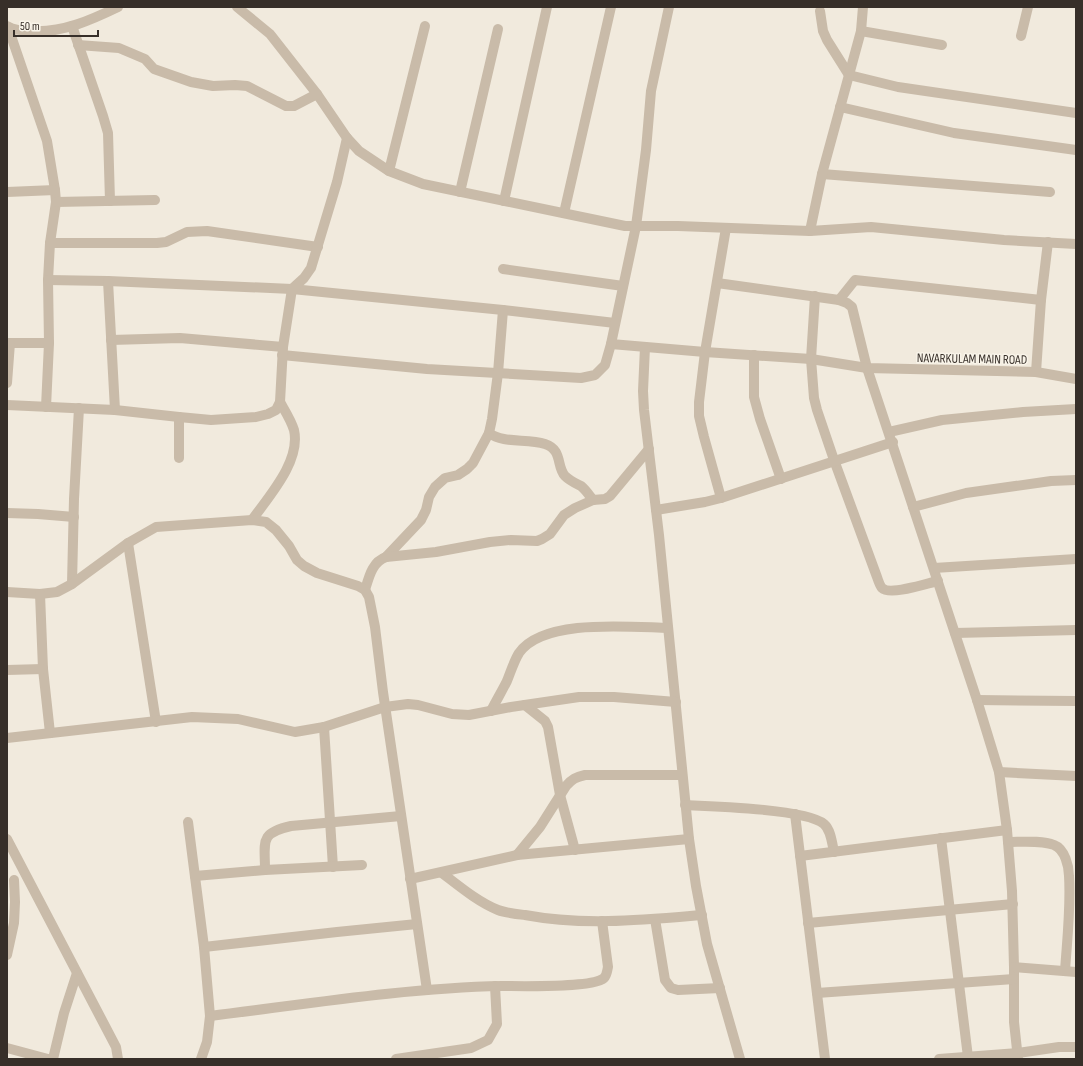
<svg xmlns="http://www.w3.org/2000/svg" width="1083" height="1066" font-family="'Sofia Sans Condensed',sans-serif">
<style>
.lines{fill:none;stroke-linecap:round;stroke-linejoin:round}
.minor{stroke:#c9bba9;stroke-width:10}
.labels{text-anchor:middle;stroke-width:3;stroke-linejoin:round;paint-order:stroke}
.street-label{font-size:13px;fill:#372f29;stroke:#f9f4e9}
</style>
<rect width="100%" height="100%" fill="#f1eadd"/>
<g class="lines">
<g class="minor">
<polyline points="237,7 270,34 317,94 347,138 359,151 389,171 423,184 625,226 678,226 810,231 871,227 1004,240 1076,244"/>
<polyline points="820,11 823,31 827,40 849,75 898,87 1076,113"/>
<path d="M7 26C14 30 23 31 31 31 63 33 91 20 118 7"/>
<polyline points="72,26 103,116 108,133 110,201"/>
<polyline points="8,27 47,141 55,190 56,202 50,243 48,280 49,343 46,407"/>
<polyline points="861,31 942,45"/>
<polyline points="1021,36 1028,7"/>
<polyline points="78,45 119,48 145,59 154,69 191,82 213,86 235,85 247,86 286,106 294,106 317,94"/>
<polyline points="840,107 954,133 1076,150"/>
<polyline points="389,171 425,26"/>
<polyline points="822,174 1050,192"/>
<polyline points="7,192 55,190"/>
<polyline points="460,192 498,29"/>
<polyline points="504,201 547,7"/>
<polyline points="56,202 155,200"/>
<polyline points="564,213 611,7"/>
<polyline points="810,231 822,174 861,31 863,7"/>
<polyline points="50,243 157,243 166,242 187,232 207,231 318,247"/>
<polyline points="503,269 623,286"/>
<polyline points="48,280 108,281 292,289 503,310 615,323"/>
<polyline points="108,281 115,410"/>
<polyline points="717,283 839,300 847,303 852,307 867,368 977,700 999,772 1007,830 1012,891 1014,967 1014,1022 1018,1059"/>
<path d="M815 296 811 359 814 398 817 410 834 460 877 577C878 580 880 586 882 588 890 596 928 583 938 581"/>
<polyline points="839,300 855,280 1041,300"/>
<polyline points="111,340 180,338 283,347"/>
<polyline points="7,343 49,343"/>
<polyline points="611,344 705,352 811,359 867,368 1036,372 1076,379"/>
<polyline points="645,347 643,391 644,410 659,535 689,839 696,886 707,944 740,1059"/>
<polyline points="282,355 427,369 581,378 595,375 605,365 611,344 636,226 646,150 651,91 669,7"/>
<polyline points="754,355 754,397 760,419 781,479"/>
<polyline points="1036,372 1041,300 1048,242"/>
<polyline points="7,383 10,343"/>
<polyline points="7,405 115,410 179,417 211,420 256,417 268,414 276,410 280,402 283,347 292,289 304,278 311,268 337,182 347,138"/>
<polyline points="889,432 942,420 1023,412 1076,409"/>
<path d="M489 433C504 444 527 438 545 444 563 450 556 466 565 476 570 481 575 483 581 486 586 490 589 495 593 500"/>
<polyline points="179,458 179,417"/>
<polyline points="721,498 704,437 699,416 699,402 705,352 726,228"/>
<polyline points="913,507 966,493 1051,481 1076,480"/>
<polyline points="656,510 705,502 721,498 893,442"/>
<polyline points="7,513 38,514 74,517"/>
<path d="M252 520C269 496 301 461 294 430 291 420 285 411 280 402"/>
<polyline points="128,543 156,722"/>
<polyline points="386,557 421,520 426,510 429,497 435,487 445,478 458,475 467,469 473,463 489,433 492,419 498,373 503,310"/>
<polyline points="934,568 1076,559"/>
<polyline points="72,584 74,499 79,408"/>
<path d="M365 590C369 577 372 562 386 557L436 552 490 542 511 540 537 541 542 539 550 534 564 515 575 508 593 500 605 499 610 496 649 449"/>
<polyline points="7,592 40,594 57,592 72,584 128,543 156,527 252,520 266,522 276,530 289,546 297,560 304,566 317,573 358,586 365,590 369,597 375,627 383,692 427,990"/>
<polyline points="40,594 43,669 50,733"/>
<polyline points="955,633 1076,630"/>
<polyline points="7,670 43,669"/>
<polyline points="977,700 1076,701"/>
<polyline points="525,705 545,721 548,727 560,795 575,850"/>
<path d="M491 711C496 701 502 691 507 681 511 671 514 661 519 653 543 618 630 627 668 628"/>
<polyline points="324,727 333,867"/>
<polyline points="7,738 192,717 238,719 295,732 324,727 385,707 408,704 418,705 452,714 469,715 511,707 579,697 614,697 676,702"/>
<polyline points="999,772 1076,776"/>
<path d="M685 805C711 806 807 809 824 824 831 830 832 843 834 852"/>
<polyline points="795,814 825,1059"/>
<polyline points="188,822 204,947 210,1016 207,1042 201,1059"/>
<polyline points="941,838 968,1057"/>
<polyline points="7,839 116,1047 118,1059"/>
<path d="M1008 842C1021 842 1042 840 1054 845 1065 849 1069 867 1069 876 1071 908 1067 940 1065 971"/>
<path d="M517 855 540 827 566 786C572 779 576 777 585 775H682"/>
<polyline points="800,856 1007,830"/>
<path d="M265 870C265 842 259 833 291 826L401 816"/>
<path d="M442 873C459 886 478 902 498 910 506 913 516 914 525 915 583 926 643 920 702 915"/>
<polyline points="195,876 265,870 362,865"/>
<polyline points="410,879 517,855 689,839"/>
<polyline points="655,919 665,980 671,988 678,990 720,988"/>
<polyline points="808,923 1013,904"/>
<polyline points="204,947 337,932 417,924"/>
<polyline points="7,955 14,923 15,902 14,880"/>
<polyline points="1014,967 1076,972"/>
<polyline points="817,993 1014,979"/>
<path d="M210 1016C307 1004 405 988 502 986 521 986 593 988 604 978 607 975 607 971 608 967L602 921"/>
<polyline points="7,1048 48,1059"/>
<polyline points="53,1059 64,1013 77,973"/>
<polyline points="396,1059 471,1048 488,1040 497,1024 495,986"/>
<polyline points="939,1059 1018,1053 1059,1047 1076,1047"/>
</g>
</g>
<g class="labels">
<g class="street-label">
<text transform="translate(972 358) rotate(1)" y="5">NAVARKULAM MAIN ROAD</text>
</g>
</g>
<rect width="1083" height="1066" fill="none" stroke="#372f29" stroke-width="16"/>
<path d="M14 30v6h84v-6" fill="none" stroke="#372f29" stroke-width="2"/>
<text x="20" y="30" font-size="12" fill="#372f29" stroke="#f9f4e9" stroke-width="3" paint-order="stroke">50 m</text>
</svg>
